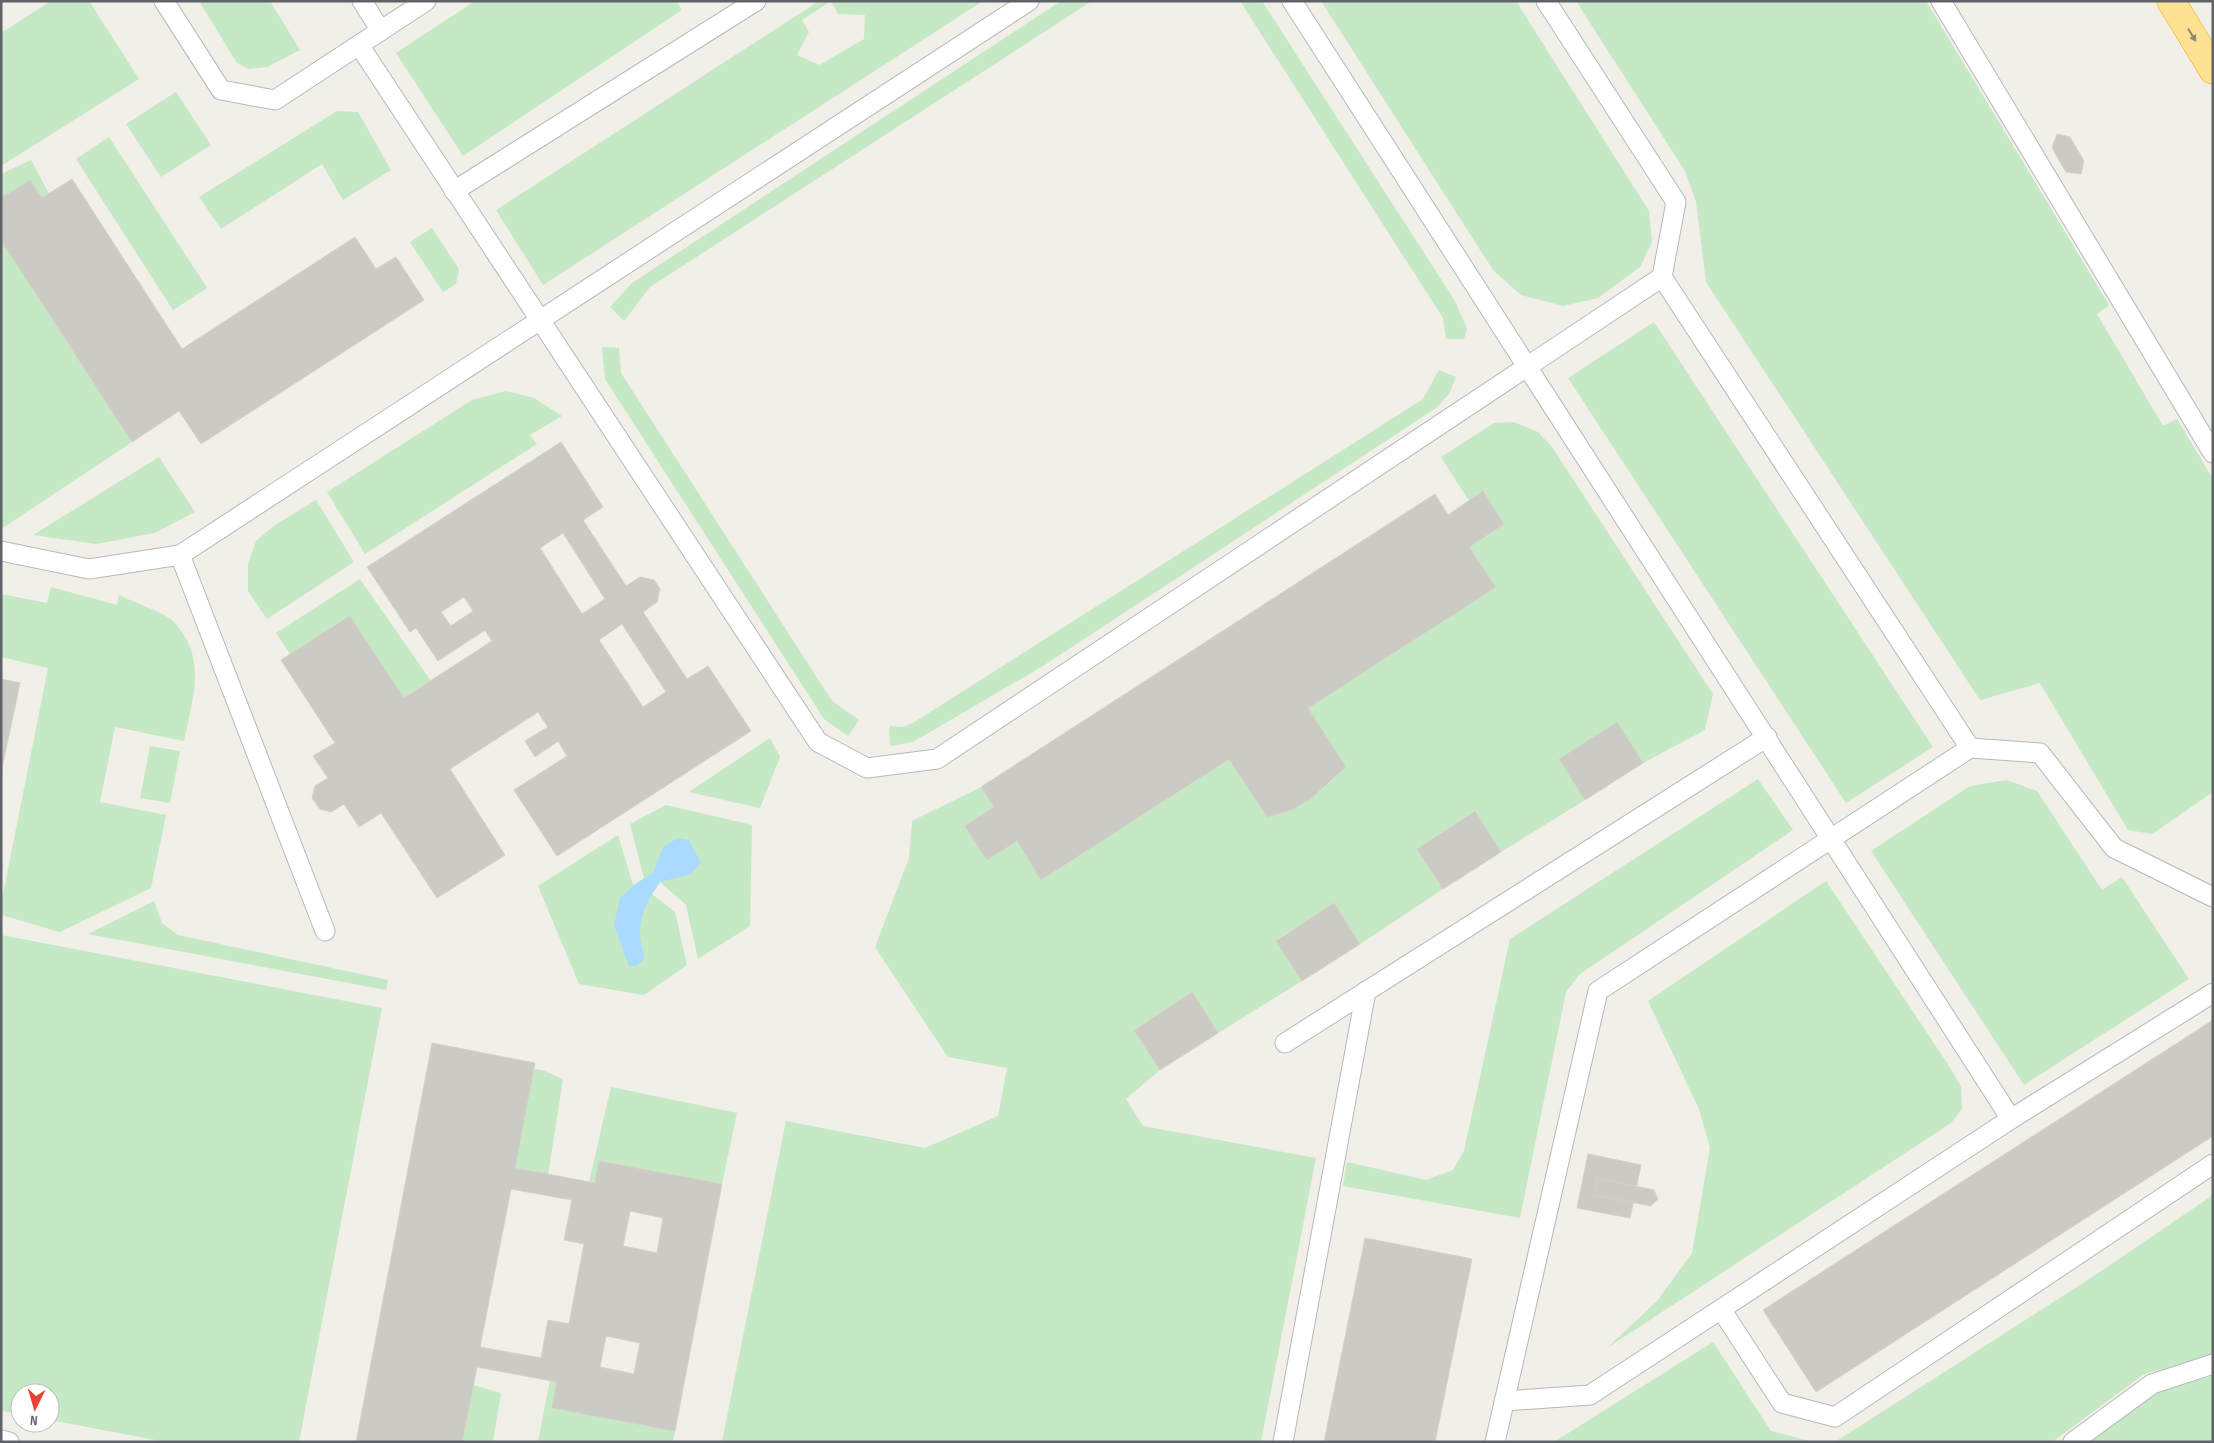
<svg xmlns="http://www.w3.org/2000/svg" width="2214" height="1443" font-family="'Sofia Sans Condensed',sans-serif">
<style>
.green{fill:#c5e8c5}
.water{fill:#aadaff}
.building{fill:#cccac5;stroke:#d6d1c6;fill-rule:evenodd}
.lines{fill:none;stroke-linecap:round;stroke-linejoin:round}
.service-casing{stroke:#b5b8bc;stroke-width:21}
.motorway-casing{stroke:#f9ab00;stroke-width:29}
.service{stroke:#fff;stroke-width:19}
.motorway{stroke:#fde293;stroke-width:28}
.oneway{fill:#8e8975}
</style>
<rect width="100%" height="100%" fill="#f1efe8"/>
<g class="green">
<polygon points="51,1 89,1 139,79 1,166 1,33"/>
<polygon points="199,1 270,1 300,50 267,67 249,69 237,63"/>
<polygon points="475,1 676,1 682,10 463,156 396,53"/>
<polygon points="819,1 831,1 802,20 809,32 797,55 819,65 864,39 865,15 838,14 831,1 983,1 543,285 496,210"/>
<polygon points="1061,1 1092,1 650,287 624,321 610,307 632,283"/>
<polygon points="1240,1 1262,1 1455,301 1467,329 1464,339 1446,339 1443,318"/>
<polygon points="1321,1 1516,1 1649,211 1652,242 1640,267 1598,298 1563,306 1521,295 1493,270"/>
<polygon points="1576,1 1926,1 2109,305 2097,314 2163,426 2177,419 2213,479 2213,792 2152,834 2128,830 2040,683 1980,700 1706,282 1696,202 1685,171"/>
<polygon points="176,92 211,145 161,177 126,124"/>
<polygon points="337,111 358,112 391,170 343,200 322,164 221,229 199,197"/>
<polygon points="109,137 207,288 173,310 76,159"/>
<polygon points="31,160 49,194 42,198 30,180 1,198 1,174"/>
<polygon points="432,228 459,269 456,284 443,292 410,242"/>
<polygon points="1,240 132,442 1,529"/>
<polygon points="1654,322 1933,747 1846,803 1568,378"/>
<polygon points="602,347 619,348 621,373 832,701 859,720 848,736 824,719 605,379"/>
<polygon points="1439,370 1456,377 1449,394 1436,408 1043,666 913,742 890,746 889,726 902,727 913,723 1423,399"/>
<polygon points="506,391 534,398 562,416 530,435 537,444 365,554 327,492 472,400"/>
<path d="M1514 422 1538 432 1552 447 1713 694 1705 730 1643 763 1617 722 1559 759 1585 800 1501 852 1474 811 1417 849 1443 889 1360 944 1334 903 1276 940 1302 981 1218 1033 1192 992 1134 1029 1160 1070 1126 1099 1143 1126 1316 1158 1261 1442H722L786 1121 925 1148 998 1116 1007 1068 948 1057 875 947 909 858 912 821 981 787 994 807 965 826 987 860 1017 841 1041 880 1229 759 1267 817C1302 806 1320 793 1346 767L1308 708 1496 587 1469 547 1504 523 1483 492 1469 501 1441 457 1494 423Z"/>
<polygon points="159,457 195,512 155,533 96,544 33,535"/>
<polygon points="316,500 354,562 267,619 248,591 248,564 256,541 275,525"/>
<polygon points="360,579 431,681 404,698 350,616 290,654 276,633"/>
<path d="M51 587 117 605 119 595C131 601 164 613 172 620 208 656 193 697 184 741L115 727 100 802 166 815 151 888 60 932 1 915V904L48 668 1 657V594L47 603Z"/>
<polygon points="770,738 780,757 760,808 689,792"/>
<polygon points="150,746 180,751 170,803 140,798"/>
<polygon points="1758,779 1793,830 1580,974 1566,992 1520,1218 1343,1186 1347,1162 1426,1180 1453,1170 1464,1151 1510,939"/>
<polygon points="2006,780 2037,791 2102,890 2122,877 2189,979 2024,1085 1871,851 1970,786"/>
<polygon points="666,805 752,825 750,926 698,959 686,905 660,882 652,894 675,912 687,965 644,995 579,984 538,886 618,835 633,885 644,878 630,824"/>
<polygon points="1826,881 1951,1069 1961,1087 1962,1109 1951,1123 1607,1348 1657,1301 1692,1253 1710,1148 1699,1109 1648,1001"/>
<polygon points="154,901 162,923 178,935 388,980 386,990 88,934"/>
<polygon points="1,935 382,1008 299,1442 166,1442 50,1420 50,1393 20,1393 20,1414 1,1411"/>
<polygon points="534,1069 542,1070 563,1079 548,1175 515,1168"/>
<polygon points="611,1087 737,1113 722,1184 600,1161 595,1183 589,1182"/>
<polygon points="2213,1195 2213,1356 2144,1374 2052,1442 1835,1442 2094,1276"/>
<polygon points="1713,1342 1771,1431 1813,1442 1554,1442"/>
<polygon points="2213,1376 2213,1442 2089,1442 2158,1391"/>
<polygon points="550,1380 557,1382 553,1408 675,1431 673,1442 538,1442"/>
<polygon points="473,1385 501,1393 493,1442 462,1442"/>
</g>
<path class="water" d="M678 838 689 840 701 863 691 874 660 882C642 908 634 927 645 958L637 966H629L614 925 620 898 633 886 653 873 663 847Z"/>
<g class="building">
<polygon points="2057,134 2070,137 2084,161 2081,174 2066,172 2052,148"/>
<polygon points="72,179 182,349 355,237 376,269 396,257 424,300 201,444 179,411 132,442 1,240 1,198 30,180 42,198"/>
<path d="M561 442 603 507 583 520 626 586 640 577 654 580 660 589 657 602 643 612 687 679 708 666 751 731 557 856 514 790 567 756 558 741 535 757 525 741 548 727 538 712 450 769 505 855 437 898 381 813 359 827 344 804 331 812 320 809 312 798 315 786 328 778 313 756 335 743 281 660 350 616 404 698 492 641 485 630 438 661 416 628 410 632 367 567ZM563 533 605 599 582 614 540 548ZM464 597 473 611 451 626 441 612ZM622 624 666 692 643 707 599 640Z"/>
<polygon points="1483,491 1504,524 1469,547 1496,587 1308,708 1346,767 1309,800 1291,810 1267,817 1229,759 1041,880 1017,841 987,860 965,826 994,807 981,787 1435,494 1448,515"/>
<polygon points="1,679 20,683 1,773"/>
<polygon points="1617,722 1643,763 1585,800 1559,759"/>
<polygon points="1475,811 1501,852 1443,889 1417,849"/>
<polygon points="1334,903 1360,944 1302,981 1276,941"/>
<polygon points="1192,992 1218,1033 1160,1070 1134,1030"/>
<polygon points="2213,1020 2213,1136 1816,1392 1763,1310"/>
<path d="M432 1043 535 1063 515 1168 595 1183 599 1161 722 1184 675 1431 552 1408 557 1382 477 1367 462 1442H356ZM511 1189 572 1200 564 1240 584 1244 569 1324 548 1320 541 1358 480 1347ZM630 1211 663 1218 657 1253 623 1246ZM606 1336 640 1343 634 1374 600 1367Z"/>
<polygon points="1588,1154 1641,1165 1630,1218 1577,1208"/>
<polygon points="1597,1178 1654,1190 1658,1199 1651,1206 1594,1195"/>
<polygon points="1365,1238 1472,1259 1435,1442 1324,1442"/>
</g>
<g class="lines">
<defs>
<g id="service">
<polyline points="164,1 221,90 275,100 426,1"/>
<polyline points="362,1 381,31"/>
<polyline points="1292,1 2011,1119"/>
<polyline points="1941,1 2213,453"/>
<polyline points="359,45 818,742 867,768 937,759 1662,277 1676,202 1546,1"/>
<polyline points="454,191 756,1"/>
<polyline points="1,551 89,569 180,555 1029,1"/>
<polyline points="180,555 325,931"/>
<polyline points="1970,748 2040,753 2114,848 2213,897"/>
<polyline points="1285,1043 1767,737"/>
<polyline points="1721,1309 1782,1403 1835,1417 2213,1164"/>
<polyline points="1504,1401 1590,1395 2011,1119 2213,993"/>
<polyline points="1,1440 9,1442"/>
<polyline points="1283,1442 1366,991"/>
<polyline points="1495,1442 1598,991 1970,748 1662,277"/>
<polyline points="2073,1442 2152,1384 2213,1364"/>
</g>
<polyline id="motorway" points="2171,1 2213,70"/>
</defs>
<use href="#service" class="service-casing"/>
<use href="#motorway" class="motorway-casing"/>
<use href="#service" class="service"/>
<use href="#motorway" class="motorway"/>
</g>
<defs><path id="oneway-solid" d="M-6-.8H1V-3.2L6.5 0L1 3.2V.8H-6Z" transform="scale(1.25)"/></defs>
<use class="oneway" href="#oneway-solid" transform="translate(2192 35) rotate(58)"/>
<rect width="2214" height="1443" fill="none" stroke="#5f6368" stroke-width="5"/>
<g transform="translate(35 1408) rotate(185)"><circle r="24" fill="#ffffff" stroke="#bfc1c3"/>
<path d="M0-4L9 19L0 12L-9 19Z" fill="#ea4335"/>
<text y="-8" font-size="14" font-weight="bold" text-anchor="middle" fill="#5f6368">N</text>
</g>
</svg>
